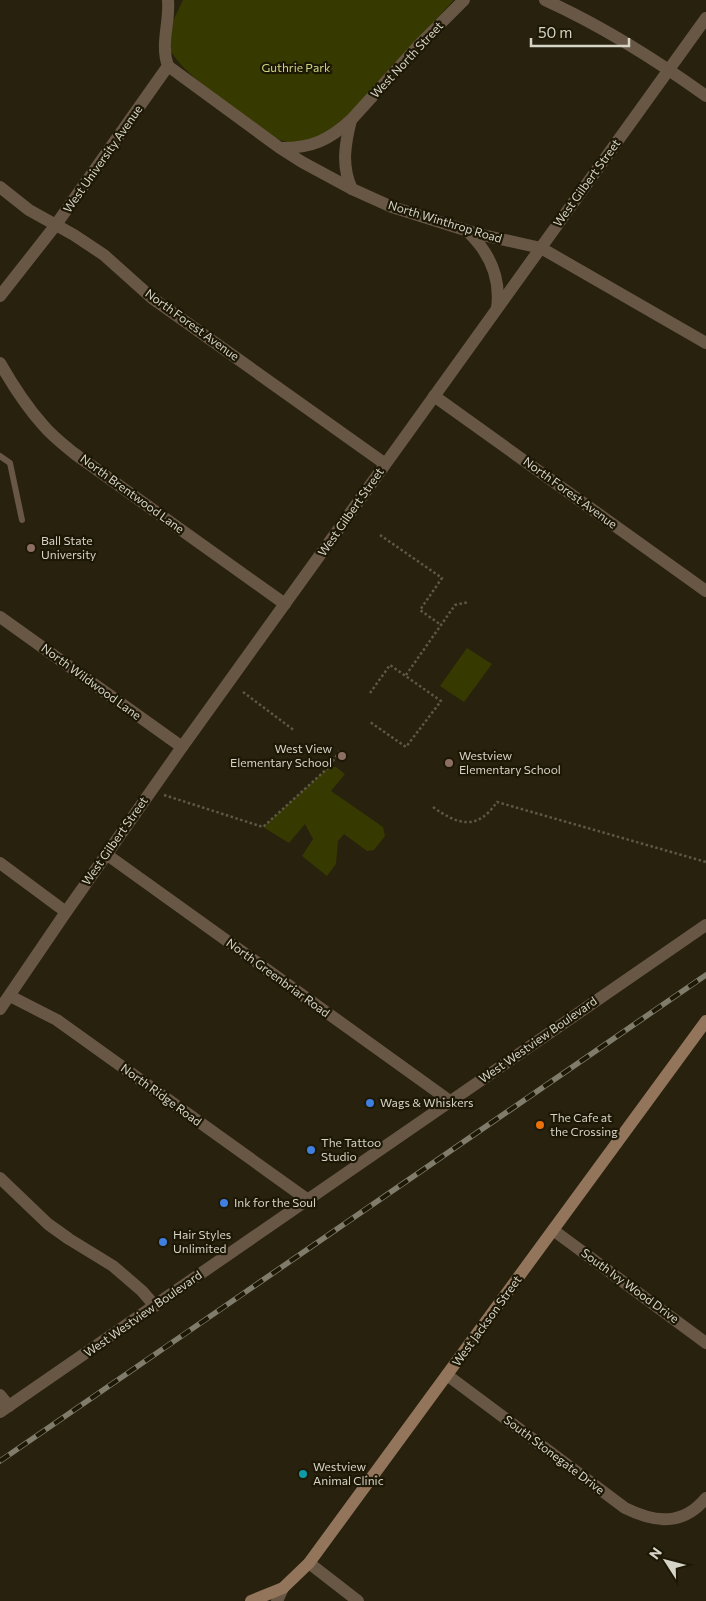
<svg xmlns="http://www.w3.org/2000/svg" width="706" height="1601" font-family="Commissioner,sans-serif">
<style>
.park{fill:#363a00}
.lines{fill:none;stroke-linecap:round;stroke-linejoin:round}
.path{stroke:#5d5847;stroke-width:2.5;stroke-dasharray:2.5 2.5;stroke-linecap:butt}
.lane{stroke:#695746;stroke-width:6}
.street{stroke:#695746;stroke-width:12}
.secondary{stroke:#92755a;stroke-width:12}
.rail-casing{stroke:#807c6c;stroke-width:5.5}
.rail{stroke:#1d1805;stroke-width:4;stroke-dasharray:11;stroke-linecap:butt}
.education-dot{fill:#8d6e63;stroke:#1d1805;stroke-width:2}
.shop-dot{fill:#3f7fe0;stroke:#1d1805;stroke-width:2}
.food-dot{fill:#e8710a;stroke:#1d1805;stroke-width:2}
.culture-dot{fill:#0f9aa8;stroke:#1d1805;stroke-width:2}
.labels{text-anchor:middle;stroke-width:4.5;stroke-linejoin:round;paint-order:stroke}
.street-label{font-size:12px;fill:#d6d3c7;stroke:#1d1805}
.park-label{font-size:12px;fill:#cbd580;stroke:#1d1805}
.poi-label{font-size:12px;fill:#d6d3c7;stroke:#1d1805;text-anchor:start}
</style>
<rect width="100%" height="100%" fill="#27210e"/>
<g class="park">
<path d="M183 0H454L348 115C331 130 307 147 283 141 271 137 260 127 250 120 228 104 204 88 184 68 179 63 174 56 170 50L173 21Z"/>
<polygon points="467,648 492,664 464,702 440,686"/>
<polygon points="329,767 336,767 345,774 331,791 383,827 385,836 374,850 367,851 344,834 338,841 336,864 327,876 302,856 313,839 305,824 289,843 263,827"/>
</g>
<g class="lines">
<g class="path">
<polyline points="380,535 442,578 420,610 441,625"/>
<polyline points="406,675 455,605 469,602"/>
<polyline points="243,692 295,731"/>
<polyline points="370,693 390,665 441,701 406,747 370,722"/>
<polyline points="164,795 263,827 329,767 341,749"/>
<path d="M433 807C458 825 477 831 497 802L706 862"/>
</g>
<polyline class="lane" points="0,456 10,463 22,520"/>
<g class="street">
<path d="M545 0C602 26 655 59 706 96"/>
<polyline points="168,66 280,148 302,162 352,189 392,207 478,234 541,248 706,343"/>
<path d="M282 148C312 148 329 140 351 120"/>
<polyline points="0,187 29,210 74,235 104,255 152,298 384,463"/>
<path d="M352 189C341 166 345 144 351 120L419 45 464 0"/>
<path d="M468 232C490 253 501 278 497 308"/>
<path d="M0 296 55 226 168 66C160 44 170 23 168 0"/>
<path d="M0 363C12 384 26 406 43 425 52 436 64 445 75 454L285 604"/>
<polyline points="434,396 706,591"/>
<polyline points="0,617 182,747"/>
<polyline points="106,854 450,1101"/>
<polyline points="0,863 66,912"/>
<polyline points="10,996 57,1020 308,1200"/>
<polyline points="0,1009 66,912 182,747 706,18"/>
<polyline points="0,1178 48,1224 69,1239 113,1266 142,1291 155,1306"/>
<polyline points="553,1230 706,1343"/>
<path d="M447 1375 625 1508C655 1523 683 1526 706 1498"/>
<polyline points="0,1395 9,1406"/>
<polyline points="0,1412 706,925"/>
<polyline points="309,1563 358,1601"/>
<polyline points="277,1601 283,1588"/>
</g>
<polyline class="secondary" points="251,1601 283,1588 309,1563 706,1021"/>
<defs>
<polyline id="rail" points="0,1461 706,975"/>
</defs>
<use href="#rail" class="rail-casing"/>
<use href="#rail" class="rail"/>
</g>
<g class="education-dot">
<circle cx="31" cy="548" r="5"/>
<circle cx="342" cy="756" r="5"/>
<circle cx="449" cy="763" r="5"/>
</g>
<g class="shop-dot">
<circle cx="370" cy="1103" r="5"/>
<circle cx="311" cy="1150" r="5"/>
<circle cx="224" cy="1203" r="5"/>
<circle cx="163" cy="1242" r="5"/>
</g>
<circle class="food-dot" cx="540" cy="1125" r="5"/>
<circle class="culture-dot" cx="303" cy="1474" r="5"/>
<g class="labels">
<g class="street-label">
<text transform="translate(407 60) rotate(-47)" y="4">West North Street</text>
<text transform="translate(103 159) rotate(-55)" y="4">West University Avenue</text>
<text transform="translate(587 183) rotate(-54)" y="4">West Gilbert Street</text>
<text transform="translate(445 222) rotate(17)" y="4">North Winthrop Road</text>
<text transform="translate(192 325) rotate(36)" y="4">North Forest Avenue</text>
<text transform="translate(570 493) rotate(36)" y="4">North Forest Avenue</text>
<text transform="translate(132 494) rotate(36)" y="4">North Brentwood Lane</text>
<text transform="translate(351 512) rotate(-55)" y="4">West Gilbert Street</text>
<text transform="translate(91 682) rotate(36)" y="4">North Wildwood Lane</text>
<text transform="translate(115 841) rotate(-55)" y="4">West Gilbert Street</text>
<text transform="translate(278 978) rotate(36)" y="4">North Greenbriar Road</text>
<text transform="translate(538 1040) rotate(-35)" y="4">West Westview Boulevard</text>
<text transform="translate(161 1095) rotate(36)" y="4">North Ridge Road</text>
<text transform="translate(630 1286) rotate(36)" y="4">South Ivy Wood Drive</text>
<text transform="translate(143 1314) rotate(-35)" y="4">West Westview Boulevard</text>
<text transform="translate(487 1321) rotate(-54)" y="4">West Jackson Street</text>
<text transform="translate(554 1455) rotate(37)" y="4">South Stonegate Drive</text>
</g>
<g class="park-label">
<text x="296" y="72">Guthrie Park</text>
</g>
<g class="poi-label">
<text x="41" y="545">Ball State<tspan x="41" dy="14">University</tspan></text>
<text x="332" y="753" text-anchor="end">West View<tspan x="332" dy="14">Elementary School</tspan></text>
<text x="459" y="760">Westview<tspan x="459" dy="14">Elementary School</tspan></text>
<text x="380" y="1107">Wags &amp; Whiskers</text>
<text x="550" y="1122">The Cafe at<tspan x="550" dy="14">the Crossing</tspan></text>
<text x="321" y="1147">The Tattoo<tspan x="321" dy="14">Studio</tspan></text>
<text x="234" y="1207">Ink for the Soul</text>
<text x="173" y="1239">Hair Styles<tspan x="173" dy="14">Unlimited</tspan></text>
<text x="313" y="1471">Westview<tspan x="313" dy="14">Animal Clinic</tspan></text>
</g>
</g>
<g transform="translate(666 1561) rotate(306)" stroke="#1d1805" stroke-width="4" paint-order="stroke">
<path d="M0-4L9 19L0 12L-9 19Z" fill="#d6d3c7"/>
<text y="-8" font-size="14" font-weight="bold" text-anchor="middle" fill="#d6d3c7">N</text>
</g>
<path d="M531 38v8h98v-8" fill="none" stroke="#d6d3c7" stroke-width="2.5"/>
<text x="538" y="38" font-size="15" fill="#d6d3c7" stroke="#1d1805" stroke-width="4" paint-order="stroke">50 m</text>
</svg>
